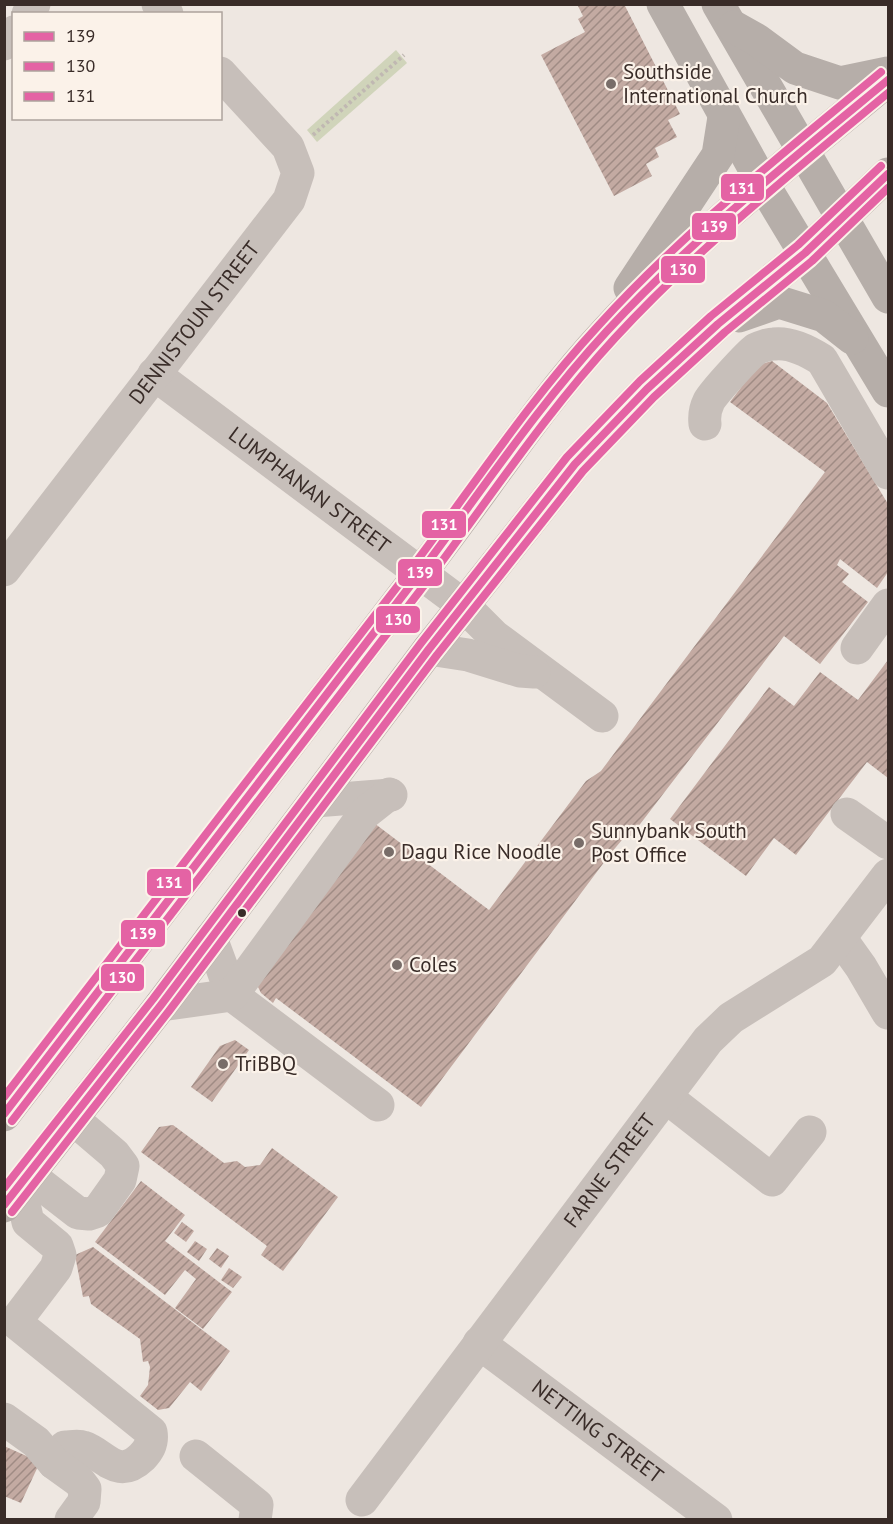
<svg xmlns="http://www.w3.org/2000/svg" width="893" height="1524" font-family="'PT Sans',sans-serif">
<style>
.grass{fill:#d0d4ba}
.building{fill:url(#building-hatch)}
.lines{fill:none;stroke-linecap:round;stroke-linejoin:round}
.path{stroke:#c0b8b2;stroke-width:4;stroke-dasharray:3 3;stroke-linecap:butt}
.minor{stroke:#c7bfba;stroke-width:33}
.major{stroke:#b6aea9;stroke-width:33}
.bus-1-casing{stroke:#fbf2e9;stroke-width:12}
.bus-2-casing{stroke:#fbf2e9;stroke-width:12}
.bus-3-casing{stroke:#fbf2e9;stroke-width:12}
.bus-1{stroke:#e463a4;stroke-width:8}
.bus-2{stroke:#e463a4;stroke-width:8}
.bus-3{stroke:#e463a4;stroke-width:8}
.poi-dot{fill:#786d69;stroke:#fbf2e9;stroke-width:2}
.bus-dot{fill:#392c28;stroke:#fbf2e9;stroke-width:2}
.labels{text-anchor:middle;stroke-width:4.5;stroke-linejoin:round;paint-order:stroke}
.poi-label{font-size:21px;fill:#392c28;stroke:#fbf2e9;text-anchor:start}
.street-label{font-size:21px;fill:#392c28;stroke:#fbf2e9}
.line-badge{stroke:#fbf2e9;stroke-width:2}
.badge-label{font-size:16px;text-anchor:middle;font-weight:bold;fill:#fff}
</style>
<defs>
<pattern id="building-hatch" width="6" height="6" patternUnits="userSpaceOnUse" patternTransform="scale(1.5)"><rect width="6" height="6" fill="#c3aaa2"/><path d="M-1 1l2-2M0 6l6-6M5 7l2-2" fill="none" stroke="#9f8b84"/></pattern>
</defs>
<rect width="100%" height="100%" fill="#eee7e1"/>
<polygon class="grass" points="396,50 407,63 317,142 307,130"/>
<g class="building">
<polygon points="577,4 624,4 680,114 668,120 677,137 655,148 659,157 646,164 652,176 614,196 541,55 585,32 578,19 583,16"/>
<polygon points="772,361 827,403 888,504 888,572 877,588 840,559 837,565 849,574 842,582 868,602 820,664 784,636 631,836 627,834 611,853 421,1107 276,998 273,1003 261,993 255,981 374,823 489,910 586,781 601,771 825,472 730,402 758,365"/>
<polygon points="888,660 888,778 867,762 796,855 774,838 746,876 670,819 769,687 794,706 820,672 858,700"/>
<polygon points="235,1040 249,1050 212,1102 191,1087 220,1046"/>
<polygon points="173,1125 224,1163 237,1161 245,1167 260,1165 272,1148 338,1197 283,1271 261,1255 267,1246 141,1152 159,1127"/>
<polygon points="141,1181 185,1215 165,1241 232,1292 203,1329 175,1308 196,1279 185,1270 165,1295 95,1242"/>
<polygon points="182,1222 194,1231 186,1242 174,1233"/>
<polygon points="195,1241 207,1249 199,1261 187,1252"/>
<polygon points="93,1247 230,1351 201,1391 190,1382 169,1408 158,1410 140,1396 148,1385 150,1367 148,1361 143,1362 140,1339 91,1304 89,1296 83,1297 75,1255"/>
<polygon points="217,1248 229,1256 221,1268 209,1259"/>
<polygon points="229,1268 242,1277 233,1288 221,1280"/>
<polygon points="4,1446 40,1462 21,1503 4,1496"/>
</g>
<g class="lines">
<polyline class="path" points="313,135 404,55"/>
<g class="minor">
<polyline points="158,4 167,14"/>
<polyline points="28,14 34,4"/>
<polyline points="4,44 14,32"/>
<path id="s1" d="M154 374 463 605 494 636 602 716"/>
<path d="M705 424C704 416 705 409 709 401 714 392 748 355 756 349 760 347 769 344 774 344 791 342 808 351 822 360L888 473"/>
<path id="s2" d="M4 570 289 200 298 173 288 147 220 73"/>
<polyline points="857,648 888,605"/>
<polyline points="429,649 468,655 520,671 534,672"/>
<polyline points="315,801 391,795"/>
<polyline points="847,814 888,843"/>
<polyline points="211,938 232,995 378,1105"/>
<polyline points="841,939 861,967 888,1013"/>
<polyline points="161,1005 232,995 365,813 389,794"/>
<polyline points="666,1097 772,1180 810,1132"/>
<polyline points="29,1175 78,1213 89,1214 98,1211 120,1180 123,1166 114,1154 73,1119"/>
<path d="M20 1186 28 1222 57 1246 60 1255 56 1268 15 1322 151 1432C153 1443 149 1450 142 1457 117 1481 105 1454 83 1447 78 1445 70 1447 65 1447L54 1463"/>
<path id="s3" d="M479 1343 716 1520"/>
<polyline points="4,1419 36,1442 54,1463 79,1481 85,1489 84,1502 71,1520"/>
<polyline points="196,1456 257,1505 255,1520"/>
<path id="s4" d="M362 1500 708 1040 731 1018 822 961 888 875"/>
</g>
<g class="major">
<polyline points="663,4 763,184 888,391"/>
<polyline points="718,4 888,297"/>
<polyline points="734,27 757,40 795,68 840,83 888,73"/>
<polyline points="630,288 718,155 724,117"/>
<polyline points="739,316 779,302 824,316 852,338"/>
<path d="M4 1115C142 935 280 755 418 576 482 495 536 407 607 331 692 238 792 160 888 80"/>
<polyline points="4,1206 161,1005 429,649 575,464 647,389 718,324 805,253 888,174"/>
</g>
<defs>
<g id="bus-1">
<path d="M4 1114C139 938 275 762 410 586 475 501 534 410 607 331 692 239 791 160 888 80"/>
<polyline points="4,1205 161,1005 429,649 575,464 647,389 718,324 805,253 888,174"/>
</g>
<g id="bus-2">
<path d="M12 1121C148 945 283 768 419 592 484 507 542 417 615 338 698 248 794 171 888 93"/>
<polyline points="12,1212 169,1011 437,655 583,471 654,397 725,332 812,261 888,188"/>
</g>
<g id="bus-3">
<path d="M4 1097C138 922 272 748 407 574 470 491 527 403 598 326 683 232 784 153 881 72"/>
<polyline points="4,1188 153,999 421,643 567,457 640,381 711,316 798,245 881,166"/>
</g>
</defs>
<use href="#bus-1" class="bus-1-casing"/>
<use href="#bus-2" class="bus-2-casing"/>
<use href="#bus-3" class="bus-3-casing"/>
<use href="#bus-1" class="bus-1"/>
<use href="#bus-2" class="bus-2"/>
<use href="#bus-3" class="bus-3"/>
</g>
<g class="poi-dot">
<circle cx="611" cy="84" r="6"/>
<circle cx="579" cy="843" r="6"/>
<circle cx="389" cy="852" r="6"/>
<circle cx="397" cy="965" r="6"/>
<circle cx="223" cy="1064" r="6"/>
</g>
<circle class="bus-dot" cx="242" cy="913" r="5"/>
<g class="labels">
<g class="poi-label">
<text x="623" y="79">Southside<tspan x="623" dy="24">International Church</tspan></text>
<text x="591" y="838">Sunnybank South<tspan x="591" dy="24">Post Office</tspan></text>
<text x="401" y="859">Dagu Rice Noodle</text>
<text x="409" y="972">Coles</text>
<text x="235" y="1071">TriBBQ</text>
</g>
<g class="street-label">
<text dy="7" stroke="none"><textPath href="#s2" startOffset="312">DENNISTOUN STREET</textPath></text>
<text dy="7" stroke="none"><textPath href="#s1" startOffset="194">LUMPHANAN STREET</textPath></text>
<text dy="7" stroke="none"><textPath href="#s4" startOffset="412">FARNE STREET</textPath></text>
<text dy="7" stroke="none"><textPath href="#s3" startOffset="148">NETTING STREET</textPath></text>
</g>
</g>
<g class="line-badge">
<rect x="720" y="173" width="45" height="29" rx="6" fill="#e463a4"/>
<rect x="691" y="212" width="46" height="29" rx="6" fill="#e463a4"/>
<rect x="660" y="255" width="46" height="29" rx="6" fill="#e463a4"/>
<rect x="421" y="510" width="46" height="29" rx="6" fill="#e463a4"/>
<rect x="397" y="558" width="46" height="29" rx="6" fill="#e463a4"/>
<rect x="375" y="605" width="46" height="29" rx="6" fill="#e463a4"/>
<rect x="146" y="868" width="46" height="29" rx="6" fill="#e463a4"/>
<rect x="120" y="919" width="46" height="29" rx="6" fill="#e463a4"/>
<rect x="100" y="963" width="45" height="29" rx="6" fill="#e463a4"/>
</g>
<g class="badge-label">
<text x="742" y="194">131</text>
<text x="714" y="232">139</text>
<text x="683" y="275">130</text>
<text x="444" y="530">131</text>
<text x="420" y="578">139</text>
<text x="398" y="625">130</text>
<text x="169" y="888">131</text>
<text x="143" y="939">139</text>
<text x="122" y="983">130</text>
</g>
<rect width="893" height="1524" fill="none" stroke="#392c28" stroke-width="12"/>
<rect x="12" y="12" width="210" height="108" fill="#fbf2e9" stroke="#ada39c" stroke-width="1.5"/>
<rect x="24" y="32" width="30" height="9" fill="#e463a4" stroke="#ada39c" stroke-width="1.5"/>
<text x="66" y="42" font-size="18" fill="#392c28">139</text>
<rect x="24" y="62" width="30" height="9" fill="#e463a4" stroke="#ada39c" stroke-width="1.5"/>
<text x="66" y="72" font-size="18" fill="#392c28">130</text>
<rect x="24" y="92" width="30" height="9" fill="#e463a4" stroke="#ada39c" stroke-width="1.5"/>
<text x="66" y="102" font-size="18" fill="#392c28">131</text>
</svg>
